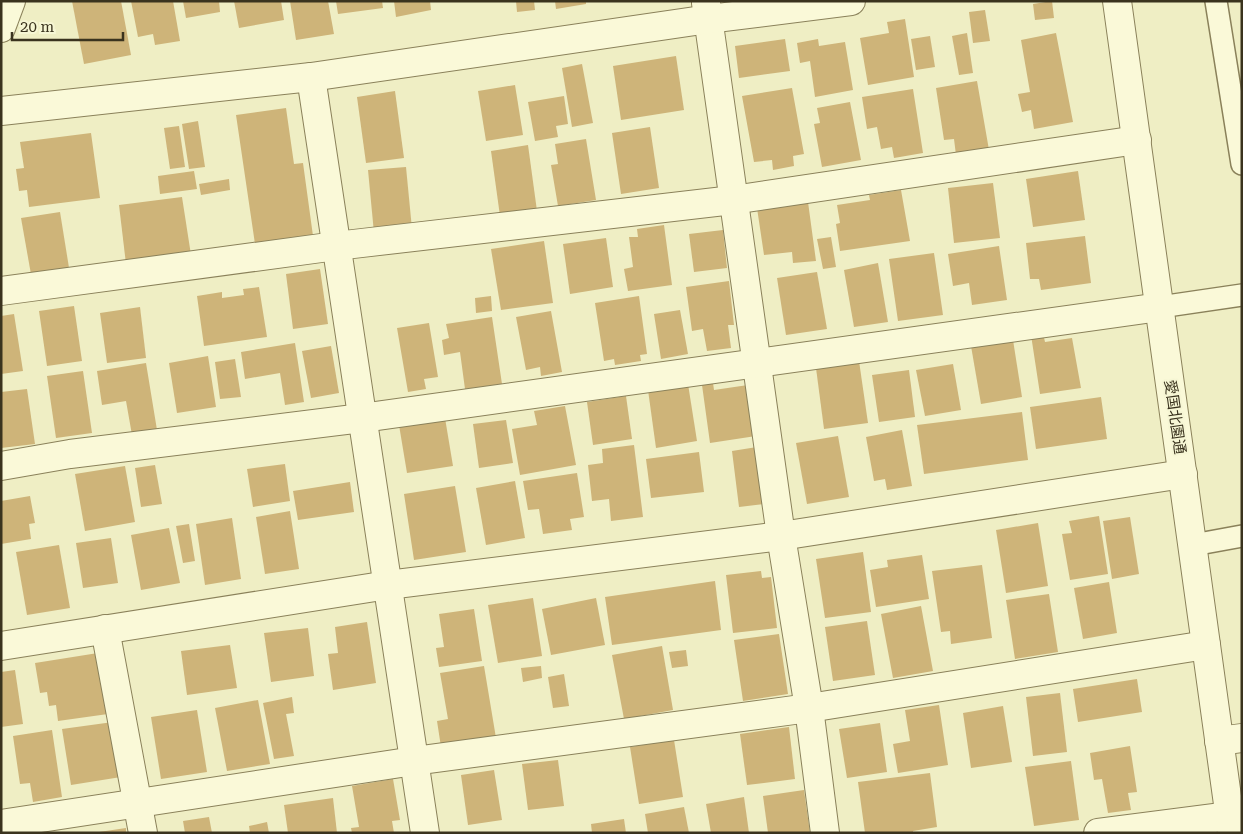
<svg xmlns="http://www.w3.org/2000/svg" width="1243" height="834" font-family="'Roboto Serif','Noto Sans JP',serif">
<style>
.building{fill:#ceb479}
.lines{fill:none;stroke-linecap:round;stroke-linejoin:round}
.service-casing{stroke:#8a815a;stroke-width:24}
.minor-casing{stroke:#8a815a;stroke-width:30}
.tertiary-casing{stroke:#8a815a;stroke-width:30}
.service{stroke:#faf9d8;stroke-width:21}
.minor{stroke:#faf9d8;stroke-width:28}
.tertiary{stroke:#faf9d8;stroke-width:28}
.labels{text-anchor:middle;stroke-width:4;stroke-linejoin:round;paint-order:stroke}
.street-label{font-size:15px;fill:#3a331e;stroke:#f6f6d4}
</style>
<rect width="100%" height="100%" fill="#efeec4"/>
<g class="building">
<polygon points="72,1 121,1 131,55 84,64"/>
<polygon points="131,1 173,1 180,41 155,45 153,34 138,37"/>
<polygon points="183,1 219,1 220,12 186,18"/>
<polygon points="234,1 281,1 284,20 239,28"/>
<polygon points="290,1 328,1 334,34 296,40"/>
<polygon points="336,1 382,1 383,8 338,14"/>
<polygon points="394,1 430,1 431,10 396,17"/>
<polygon points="516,1 534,1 535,10 517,12"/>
<polygon points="555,1 586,1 586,4 556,9"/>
<polygon points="1052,1 1054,18 1035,20 1033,4"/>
<polygon points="985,10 990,41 973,43 969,12"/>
<polygon points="905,19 914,77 868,85 860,38 889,33 887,22"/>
<polygon points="967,33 973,73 959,75 952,36"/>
<polygon points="1056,33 1073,122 1034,129 1031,110 1022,112 1018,94 1030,92 1021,40"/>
<polygon points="930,36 935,67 916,70 911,39"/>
<polygon points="785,39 790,71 739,78 735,46"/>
<polygon points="818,39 819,46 845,42 853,90 815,97 810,61 800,63 797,43"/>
<polygon points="676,56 684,110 621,120 613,66"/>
<polygon points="582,64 593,123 572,127 562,68"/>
<polygon points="977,81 989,150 956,155 954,139 944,140 936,88"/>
<polygon points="515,85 523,135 486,141 478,91"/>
<polygon points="792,88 804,154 793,156 794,166 773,170 772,160 754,162 742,96"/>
<polygon points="913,89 923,153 894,158 892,147 881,149 877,127 867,129 862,97"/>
<polygon points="395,91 404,158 366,163 357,97"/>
<polygon points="564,96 568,124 556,126 558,137 535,141 528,102"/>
<polygon points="850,102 861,160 822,167 814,124 820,123 817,108"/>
<polygon points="286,108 294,164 303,163 313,236 255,244 236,115"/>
<polygon points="198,121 205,167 189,169 182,124"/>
<polygon points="179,126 185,167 170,169 164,128"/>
<polygon points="650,127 659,188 621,194 612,133"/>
<polygon points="91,133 100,198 29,207 27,190 19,191 16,169 24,168 20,142"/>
<polygon points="586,139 596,200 558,206 551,165 558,164 555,144"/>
<polygon points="528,145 537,211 500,216 491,151"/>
<polygon points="406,167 412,229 374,233 368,170"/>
<polygon points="194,171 197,189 160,194 158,176"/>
<polygon points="1078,171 1085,220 1033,227 1026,179"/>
<polygon points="229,179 230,190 201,195 199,184"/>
<polygon points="993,183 1000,238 954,243 948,188"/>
<polygon points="901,190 910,241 840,251 836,224 840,223 837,205 870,200 869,195"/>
<polygon points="182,197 191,255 126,264 119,205"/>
<polygon points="808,202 816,261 793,263 792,252 764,255 757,208"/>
<polygon points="60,212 70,274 32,280 21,218"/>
<polygon points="664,225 672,285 628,291 624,269 633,267 629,237 638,237 637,229"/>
<polygon points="723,230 727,268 694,272 689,234"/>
<polygon points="1085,236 1091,283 1041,290 1039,279 1030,279 1026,243"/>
<polygon points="831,237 836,267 823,269 817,239"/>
<polygon points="606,238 613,287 570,294 563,244"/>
<polygon points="544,241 553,303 501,310 491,249"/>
<polygon points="999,246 1007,300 972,305 969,283 953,286 948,254"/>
<polygon points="934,253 943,315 898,321 889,259"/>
<polygon points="878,263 888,322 854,327 844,270"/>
<polygon points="320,269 328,324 293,329 286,274"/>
<polygon points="817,272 827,329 786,335 777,278"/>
<polygon points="729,281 734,325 728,325 731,348 707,351 703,329 692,331 686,287"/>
<polygon points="259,287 267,337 204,346 197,296 222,292 222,298 244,295 243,289"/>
<polygon points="491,296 492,311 476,313 475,298"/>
<polygon points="639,296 647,354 640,355 641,361 615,365 614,359 604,361 595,303"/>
<polygon points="74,306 82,361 47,366 39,311"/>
<polygon points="140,307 146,358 107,363 100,313"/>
<polygon points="680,310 688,354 661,359 654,314"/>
<polygon points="551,311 562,372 541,376 540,367 526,370 516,317"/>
<polygon points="14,314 23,371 1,374 1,316"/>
<polygon points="492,317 502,384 465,389 460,352 444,355 442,340 449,338 446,324"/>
<polygon points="429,323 438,377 424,379 426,389 408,392 397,328"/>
<polygon points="1043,333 1045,342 1072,338 1081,388 1040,394 1031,335"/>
<polygon points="1013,340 1022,397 981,404 971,346"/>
<polygon points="295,343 304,402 285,405 280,373 245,379 241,352"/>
<polygon points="331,346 339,393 311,398 302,351"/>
<polygon points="208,356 216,407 177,413 169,363"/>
<polygon points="235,359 241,397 220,399 215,362"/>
<polygon points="859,361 868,423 824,429 816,368"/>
<polygon points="146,363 157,430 132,435 126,401 102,405 97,371"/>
<polygon points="953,364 961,410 925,416 916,370"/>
<polygon points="909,370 915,417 879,422 872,375"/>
<polygon points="83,371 92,433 56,438 47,376"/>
<polygon points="713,383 714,390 748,385 756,436 710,443 702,385"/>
<polygon points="688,384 697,441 656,448 648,390"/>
<polygon points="27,389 35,444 1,448 1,392"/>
<polygon points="626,396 632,439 593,445 587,402"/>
<polygon points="1101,397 1107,439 1036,449 1030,407"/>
<polygon points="565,406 576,465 520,475 512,429 537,425 534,411"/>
<polygon points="1022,412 1028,460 924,474 917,425"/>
<polygon points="445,418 453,466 407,473 399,425"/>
<polygon points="506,420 513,463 479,468 473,424"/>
<polygon points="902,430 912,486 887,490 885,479 874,481 866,437"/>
<polygon points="838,436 849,497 807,504 796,443"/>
<polygon points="634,445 643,517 611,521 609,499 592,501 588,465 603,463 602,449"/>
<polygon points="757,447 765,504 739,507 732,451"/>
<polygon points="699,452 704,492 651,498 646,459"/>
<polygon points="285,464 290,501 253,507 247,469"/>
<polygon points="155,465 162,504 141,507 135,468"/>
<polygon points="125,466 135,522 85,531 75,474"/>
<polygon points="577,473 584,517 570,519 572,530 543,534 539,509 528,510 523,481"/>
<polygon points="515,481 525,538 486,545 476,488"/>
<polygon points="350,482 354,512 298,520 293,491"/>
<polygon points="455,486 466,552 414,560 404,494"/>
<polygon points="30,496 35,523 29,524 31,539 1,544 1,501"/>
<polygon points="290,511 299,569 265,574 256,517"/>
<polygon points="1099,516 1108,574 1070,580 1062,534 1072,533 1069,521"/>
<polygon points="1130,517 1139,574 1112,579 1103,521"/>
<polygon points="232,518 241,579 205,585 196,524"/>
<polygon points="1038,523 1048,586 1006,593 996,530"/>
<polygon points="189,524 195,561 183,563 176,526"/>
<polygon points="169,528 180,583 141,590 131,535"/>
<polygon points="111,538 118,583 83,588 76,543"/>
<polygon points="59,545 70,608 27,615 16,552"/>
<polygon points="863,552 871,612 825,618 816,559"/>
<polygon points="922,555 929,599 876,607 870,570 888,567 887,560"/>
<polygon points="982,565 992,638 951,644 950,631 941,632 932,571"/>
<polygon points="761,571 762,578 771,577 777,628 733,633 726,575"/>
<polygon points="715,581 721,630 612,645 605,597"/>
<polygon points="1109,582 1117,633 1083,639 1074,588"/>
<polygon points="1049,594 1058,652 1015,659 1006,600"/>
<polygon points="533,598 542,656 498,663 488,605"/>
<polygon points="596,598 605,645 551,655 542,609"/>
<polygon points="921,606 933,671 893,678 881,614"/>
<polygon points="474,609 482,661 439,667 436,648 444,647 439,614"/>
<polygon points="867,621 875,675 833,681 825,627"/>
<polygon points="367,622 376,683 333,690 328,654 338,653 335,627"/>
<polygon points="308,628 314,676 271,682 264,633"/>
<polygon points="779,634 788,694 743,701 734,640"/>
<polygon points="230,645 237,688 187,695 181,651"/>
<polygon points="662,646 673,710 624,719 612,655"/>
<polygon points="686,650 688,666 672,668 669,652"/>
<polygon points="98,653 108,714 58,721 56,705 49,706 47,692 40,693 35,663"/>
<polygon points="484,666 496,738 441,747 437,721 448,719 440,673"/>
<polygon points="541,666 542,678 523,682 521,668"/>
<polygon points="15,670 23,724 1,727 1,672"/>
<polygon points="564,674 569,706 553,708 548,677"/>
<polygon points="1137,679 1142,712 1078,722 1073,689"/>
<polygon points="1060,693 1067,752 1033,756 1026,697"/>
<polygon points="292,697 294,713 286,714 294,756 274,759 263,703"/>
<polygon points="258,700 270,764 227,771 215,708"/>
<polygon points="939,705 948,765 898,773 893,744 910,741 905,710"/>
<polygon points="1003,706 1012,762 971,768 963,713"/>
<polygon points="197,710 207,772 161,779 151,717"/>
<polygon points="113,722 121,777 71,785 62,729"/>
<polygon points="880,723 887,772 847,778 839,729"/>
<polygon points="789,727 795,779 747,785 740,734"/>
<polygon points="52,730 62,797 33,802 30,783 20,784 13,736"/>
<polygon points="674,740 683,797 639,804 630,747"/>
<polygon points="1130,746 1137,792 1128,793 1131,810 1108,813 1102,779 1094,780 1090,753"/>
<polygon points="558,760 564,806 528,810 522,764"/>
<polygon points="1071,761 1079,820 1034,826 1025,767"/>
<polygon points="494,770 502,820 468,825 461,775"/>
<polygon points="930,773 937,827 913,831 913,833 865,833 858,782"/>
<polygon points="393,779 400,820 392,821 394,833 352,833 351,828 359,827 352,786"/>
<polygon points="804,790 810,833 768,833 763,796"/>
<polygon points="744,797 749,833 711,833 706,804"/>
<polygon points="333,798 337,833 288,833 284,805"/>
<polygon points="684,807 689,833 648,833 645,814"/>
<polygon points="209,817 212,833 185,833 183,821"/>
<polygon points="624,819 626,833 592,833 591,824"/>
<polygon points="267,822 269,833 250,833 249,826"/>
<polygon points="126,828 126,833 99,833 99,832"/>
</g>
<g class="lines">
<defs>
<g id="service">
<polyline points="1216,1 1242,164"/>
<polyline points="1160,307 1242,295"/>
<polyline points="1193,545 1242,536"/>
</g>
<g id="minor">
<polyline points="706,3 781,536 809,708 825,833"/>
<polyline points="311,77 425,833"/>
<polyline points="1,111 311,77 709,19 851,1"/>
<polyline points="1,291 336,246 733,200 1137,140"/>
<polyline points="1,466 70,454 362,418 1160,307"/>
<polyline points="105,629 143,833"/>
<polyline points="1,646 388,585 781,536 1183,474"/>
<polyline points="1219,741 1242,738"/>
<polyline points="1,824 414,761 809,708 1206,645"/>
<polyline points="1098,833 1230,816"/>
</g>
<g id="tertiary">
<polyline points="1117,1 1232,833"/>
<polyline points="1,28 11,1"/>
</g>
</defs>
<use href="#service" class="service-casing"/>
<use href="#minor" class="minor-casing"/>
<use href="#tertiary" class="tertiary-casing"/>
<use href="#service" class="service"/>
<use href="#minor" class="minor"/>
<use href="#tertiary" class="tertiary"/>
</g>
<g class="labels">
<g class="street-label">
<text transform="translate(1175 417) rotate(82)" y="5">愛国北園通</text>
</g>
</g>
<rect width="1243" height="834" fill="none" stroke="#3a331e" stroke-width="5"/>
<path d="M12 32v8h111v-8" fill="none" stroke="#3a331e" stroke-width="2.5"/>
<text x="20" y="32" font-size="15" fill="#3a331e" stroke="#f6f6d4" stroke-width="4" paint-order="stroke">20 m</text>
</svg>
